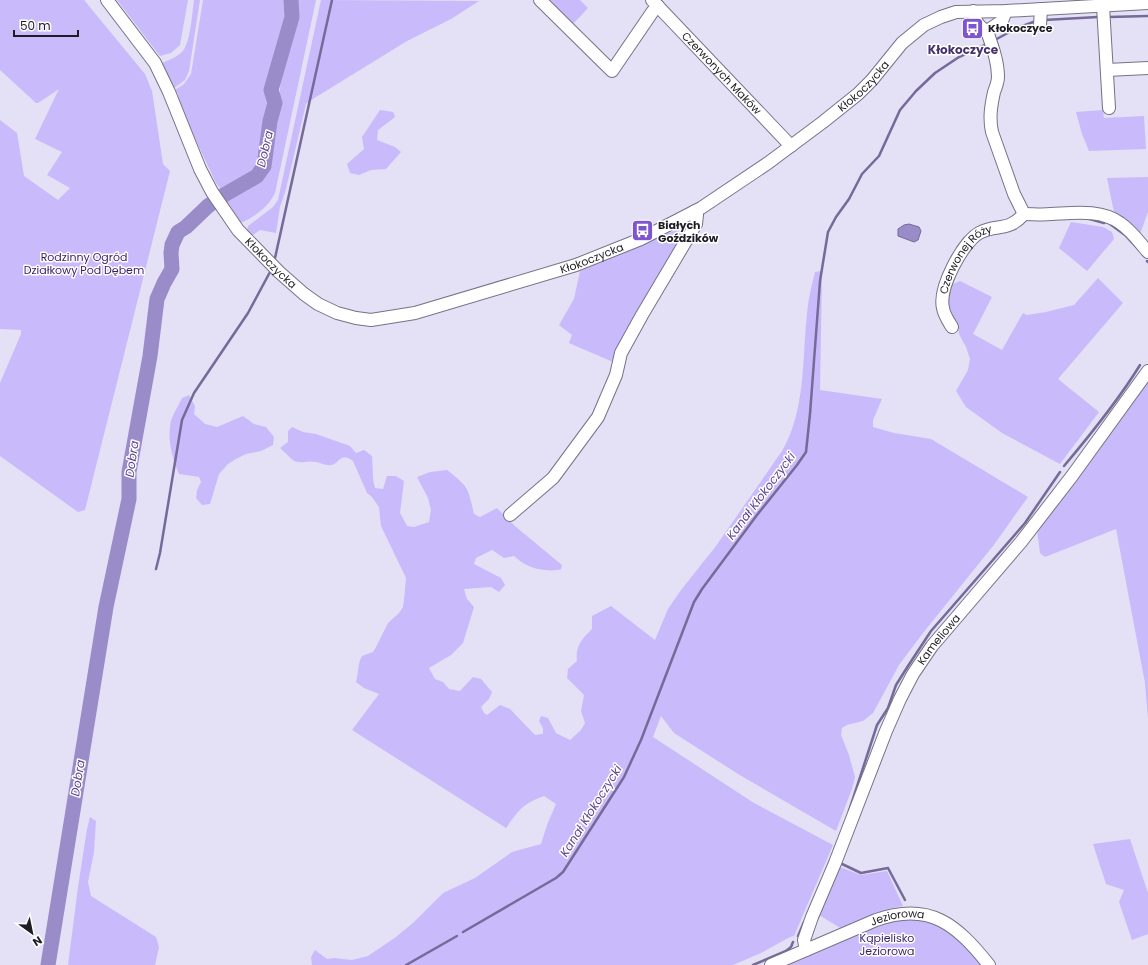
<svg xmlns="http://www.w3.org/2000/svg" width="1148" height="965" font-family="Poppins,sans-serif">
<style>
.green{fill:#c9bbfb}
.water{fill:#9a8bc9;stroke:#756a98}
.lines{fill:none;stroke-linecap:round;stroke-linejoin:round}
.stream{stroke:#756a98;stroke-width:2.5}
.river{stroke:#9a8bc9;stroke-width:15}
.minor-casing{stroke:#767286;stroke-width:14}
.minor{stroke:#fff;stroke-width:12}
.labels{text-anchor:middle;stroke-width:3;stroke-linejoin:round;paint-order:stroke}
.poi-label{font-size:11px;font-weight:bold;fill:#1e1c24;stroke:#fff;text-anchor:start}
.street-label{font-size:11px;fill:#1e1c24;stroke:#fff}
.park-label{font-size:11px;fill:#371d66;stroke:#fff}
.neighbourhood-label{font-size:12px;font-weight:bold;fill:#44326e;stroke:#fff}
.water-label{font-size:12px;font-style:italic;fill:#5c4692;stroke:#fff}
</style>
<rect width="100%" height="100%" fill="#e4e0f6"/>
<g class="green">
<polygon points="0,0 84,0 145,74 152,91 163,164 170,171 85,510 78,512 0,456 0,383 21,334 21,330 0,329 0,120 17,133 24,176 58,200 70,188 47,175 62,152 35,139 59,89 38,103 36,103 0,70"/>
<polygon points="117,0 188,0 180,45 171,53 160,56"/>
<path d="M194 0H200L189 71 185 80 174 88 160 64C168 60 176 58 182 52 191 42 192 13 194 0Z"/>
<path d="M203 0H290L268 87 270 104 262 145 270 147 278 110 281 78 297 19 298 0H316L275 193C268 207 257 215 243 222H239L220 192 222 191 216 183 180 107 178 94 175 90 184 84 191 74Z"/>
<polygon points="321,0 479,1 451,19 407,41 308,102 306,104 286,189 280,207 276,233 260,230 250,237 246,233 248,226 273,207 278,200"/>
<polygon points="549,0 580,0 588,8 573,24"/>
<polygon points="380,110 393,112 395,117 378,130 377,140 395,147 401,152 386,169 371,170 359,175 350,173 347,164 364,149 362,137"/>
<polygon points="1103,110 1104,118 1144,116 1146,149 1089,151 1082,134 1076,112"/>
<polygon points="1148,177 1148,212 1140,234 1115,217 1107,178"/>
<polygon points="1071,222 1103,227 1112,232 1114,239 1087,271 1059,248"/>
<polygon points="690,224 691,225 634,315 613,362 569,343 572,335 559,325 574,299 580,271"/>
<path d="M822 271 820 390 882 399 873 420V427L894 433 931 439 1028 497 993 546 923 633 899 665 873 713 863 721 847 725 842 728 841 735 849 755 855 777 852 789 836 831 738 774 674 733 661 716 653 737 754 803 833 845 794 936 790 937 761 953 733 965H312L311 957 315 950 327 959 334 958 352 960 368 956 396 937 414 922 443 893 475 878 512 852 541 844 547 825 556 804 544 796C522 804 519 810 506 828L352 730 379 694 364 688 356 682C359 672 357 665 362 656L373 652 376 647 388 623 399 613 403 607 404 600 406 578 381 526 379 507 372 497 367 493 353 461C340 452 341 462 332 465 326 466 321 463 316 462 309 460 301 464 294 461 292 460 284 451 280 448L288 442V431L292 427 303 432 316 434 350 446 356 453 364 450 372 456C373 467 372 478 375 488L383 489 387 476H396L404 481 400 513 407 526 414 527 429 522 431 510 428 498 417 477 430 472 447 470C469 487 468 488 474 514L480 517 497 508 516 527 562 565 561 569C552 572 536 570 527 565 522 563 518 559 514 556L504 558 492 550 476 558 474 564 501 578 505 585 499 592 491 587 464 589 467 599 474 607 463 643 451 655 429 668 435 679 443 682 449 689 460 691 473 677 481 679 492 692 489 699 481 707 484 713 487 715 500 705 510 709 535 735 543 734V728L539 721 541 716 548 718 556 733 570 740 581 730 585 723 581 711 584 695 567 678 568 669 577 661C575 646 582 639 592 629V616L611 606 655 640 668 609 681 590 716 546 782 451C806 410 802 359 807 314 808 300 812 285 815 272Z"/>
<polygon points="1098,278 1123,303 1058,379 1099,412 1060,464 1002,433 966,407 956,391 968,370 970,359 966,347 959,334 958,326 948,304 953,284 960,281 992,297 973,334 1002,350 1023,313 1027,315 1046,312 1074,305"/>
<polygon points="1148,379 1148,719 1145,683 1116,529 1045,557 1040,553 1037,530"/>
<path d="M189 395 195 406 194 414 205 424 217 427 243 416 254 424 266 427 274 437 273 445 261 451 246 454 236 459 228 464 219 474 210 504 202 505 196 498 197 490 201 482 199 477 179 474C172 457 167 440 171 421 173 414 179 405 182 398Z"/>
<polygon points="90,817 96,821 94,852 88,882 91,896 156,937 159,947 155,965 68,965 78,887 87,829"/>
<polygon points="1130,839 1148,893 1148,934 1132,940 1119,902 1124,890 1106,884 1093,844"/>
<polygon points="840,867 861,875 887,871 903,906 888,909 880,915 842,929 819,915"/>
<polygon points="901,917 936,922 964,943 982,965 781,965 826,945"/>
</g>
<polygon class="water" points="909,224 919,227 921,231 918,240 914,242 898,236 898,229 904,225"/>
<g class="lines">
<g class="stream">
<polyline points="1109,17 1148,16"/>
<polyline points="1044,20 1098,17"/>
<polyline points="993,41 1017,28 1036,21"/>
<polyline points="1086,218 1104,223"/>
<polyline points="1110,224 1125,235 1139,250"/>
<polyline points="275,258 332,0"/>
<polyline points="1147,261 1148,262"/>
<path d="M1064 466C1091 434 1118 401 1140 365"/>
<polyline points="156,569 160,553 182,420 194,393 248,313 270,272"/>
<polyline points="849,811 877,725 888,708 896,685 908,666 931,631 1025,523 1060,472"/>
<polyline points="840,863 861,873 888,868 905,900"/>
<polyline points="463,932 556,878 563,872 624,777 641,740 694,602 702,589 757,515 797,465 806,452 810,414 820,281 828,232 836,217 849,199 862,174 879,156 900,110 916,91 935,73 959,57 987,44"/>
<polyline points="798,936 804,922"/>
<polyline points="406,965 457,936"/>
<polyline points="753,965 786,951 791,947 793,942"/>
</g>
<polyline class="river" points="48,965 106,607 129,499 129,472 150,356 157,299 164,283 172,269 171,253 172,245 178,232 186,227 208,206 224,195 257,176 264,166 270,121 275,103 271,90 292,17 291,0"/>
<defs>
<g id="minor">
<path id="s1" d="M107 0 155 63 169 92 200 169 212 192 238 230 279 272 304 294 318 304 337 313 356 318 371 320 415 313 576 265 641 239 701 208 768 163 823 122 858 94 872 80 902 43 924 25 941 17 956 12 1006 11 1148 3"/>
<polyline points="540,0 612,71 653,11 658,6"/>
<path id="s2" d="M652 0 791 146"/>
<polyline points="1103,6 1109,108"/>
<path d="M973 11C975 20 978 27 987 31 992 46 998 61 998 77 998 82 996 87 994 92 991 106 989 118 992 132L1014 194 1024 214"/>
<polyline points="1040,25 1041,9"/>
<polyline points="987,31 1002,21 1006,11"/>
<polyline points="1107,70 1148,68"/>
<path d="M1024 214C1033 214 1042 215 1051 214 1074 213 1101 209 1120 223 1132 231 1139 242 1148 252"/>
<path id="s3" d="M952 327C949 322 944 315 943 308 938 288 963 242 979 233 997 223 1007 233 1024 214"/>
<polyline points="510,515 553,478 598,417 616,375 621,353 642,315 696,224 697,215 695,211"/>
<path id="s4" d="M806 950 804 940 812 917 835 863 886 731 900 699 913 674 932 646 1021 542 1072 476 1148 371"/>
<path id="s5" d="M771 965 876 920C930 901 957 925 989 965"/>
</g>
</defs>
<use href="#minor" class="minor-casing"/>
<use href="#minor" class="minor"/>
</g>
<defs>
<symbol id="bus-square" viewBox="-11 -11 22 22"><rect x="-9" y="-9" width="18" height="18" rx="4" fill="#7c55cf" stroke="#fff"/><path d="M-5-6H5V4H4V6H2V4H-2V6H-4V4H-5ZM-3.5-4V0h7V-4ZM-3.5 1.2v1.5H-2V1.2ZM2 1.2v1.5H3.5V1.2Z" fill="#fff"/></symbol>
</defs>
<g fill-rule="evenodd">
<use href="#bus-square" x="960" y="16" width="25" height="25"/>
<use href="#bus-square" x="630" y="218" width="25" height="25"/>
</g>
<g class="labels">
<g class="poi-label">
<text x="988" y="32">Kłokoczyce</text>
<text x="658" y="229">Białych<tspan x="658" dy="13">Goździków</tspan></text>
</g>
<g class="street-label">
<text dy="4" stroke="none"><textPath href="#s2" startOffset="101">Czerwonych Maków</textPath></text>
<text dy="4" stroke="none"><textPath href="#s1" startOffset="985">Kłokoczycka</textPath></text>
<text dy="4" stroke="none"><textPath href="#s1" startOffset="661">Kłokoczycka</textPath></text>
<text dy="4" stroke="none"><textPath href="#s1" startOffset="313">Kłokoczycka</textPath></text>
<text dy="4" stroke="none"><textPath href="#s3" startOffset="78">Czerwonej Róży</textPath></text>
<text dy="4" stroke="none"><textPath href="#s4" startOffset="341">Kameliowa</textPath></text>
<text dy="4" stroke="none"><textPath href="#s5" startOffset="136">Jeziorowa</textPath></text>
</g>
<g class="park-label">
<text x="84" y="261">Rodzinny Ogród<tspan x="84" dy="13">Działkowy Pod Dębem</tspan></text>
<text x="887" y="942">Kąpielisko<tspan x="887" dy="13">Jeziorowa</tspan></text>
</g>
<g class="neighbourhood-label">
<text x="963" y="54">Kłokoczyce</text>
</g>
<g class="water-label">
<text transform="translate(265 149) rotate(-77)" y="4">Dobra</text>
<text transform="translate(132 459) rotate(-82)" y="4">Dobra</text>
<text transform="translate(761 496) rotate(-53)" y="4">Kanał Kłokoczycki</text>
<text transform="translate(78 778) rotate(-81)" y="4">Dobra</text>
<text transform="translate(591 811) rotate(-58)" y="4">Kanał Kłokoczycki</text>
</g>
</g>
<g transform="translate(32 933) rotate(147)" stroke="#ffffff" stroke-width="3" paint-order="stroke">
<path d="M0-3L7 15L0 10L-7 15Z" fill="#1e1c24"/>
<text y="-6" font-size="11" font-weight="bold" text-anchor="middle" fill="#1e1c24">N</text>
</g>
<path d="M14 30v6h64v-6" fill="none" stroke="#1e1c24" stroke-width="2"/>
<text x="20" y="30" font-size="12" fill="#1e1c24" stroke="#ffffff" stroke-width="3" paint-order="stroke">50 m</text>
</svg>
